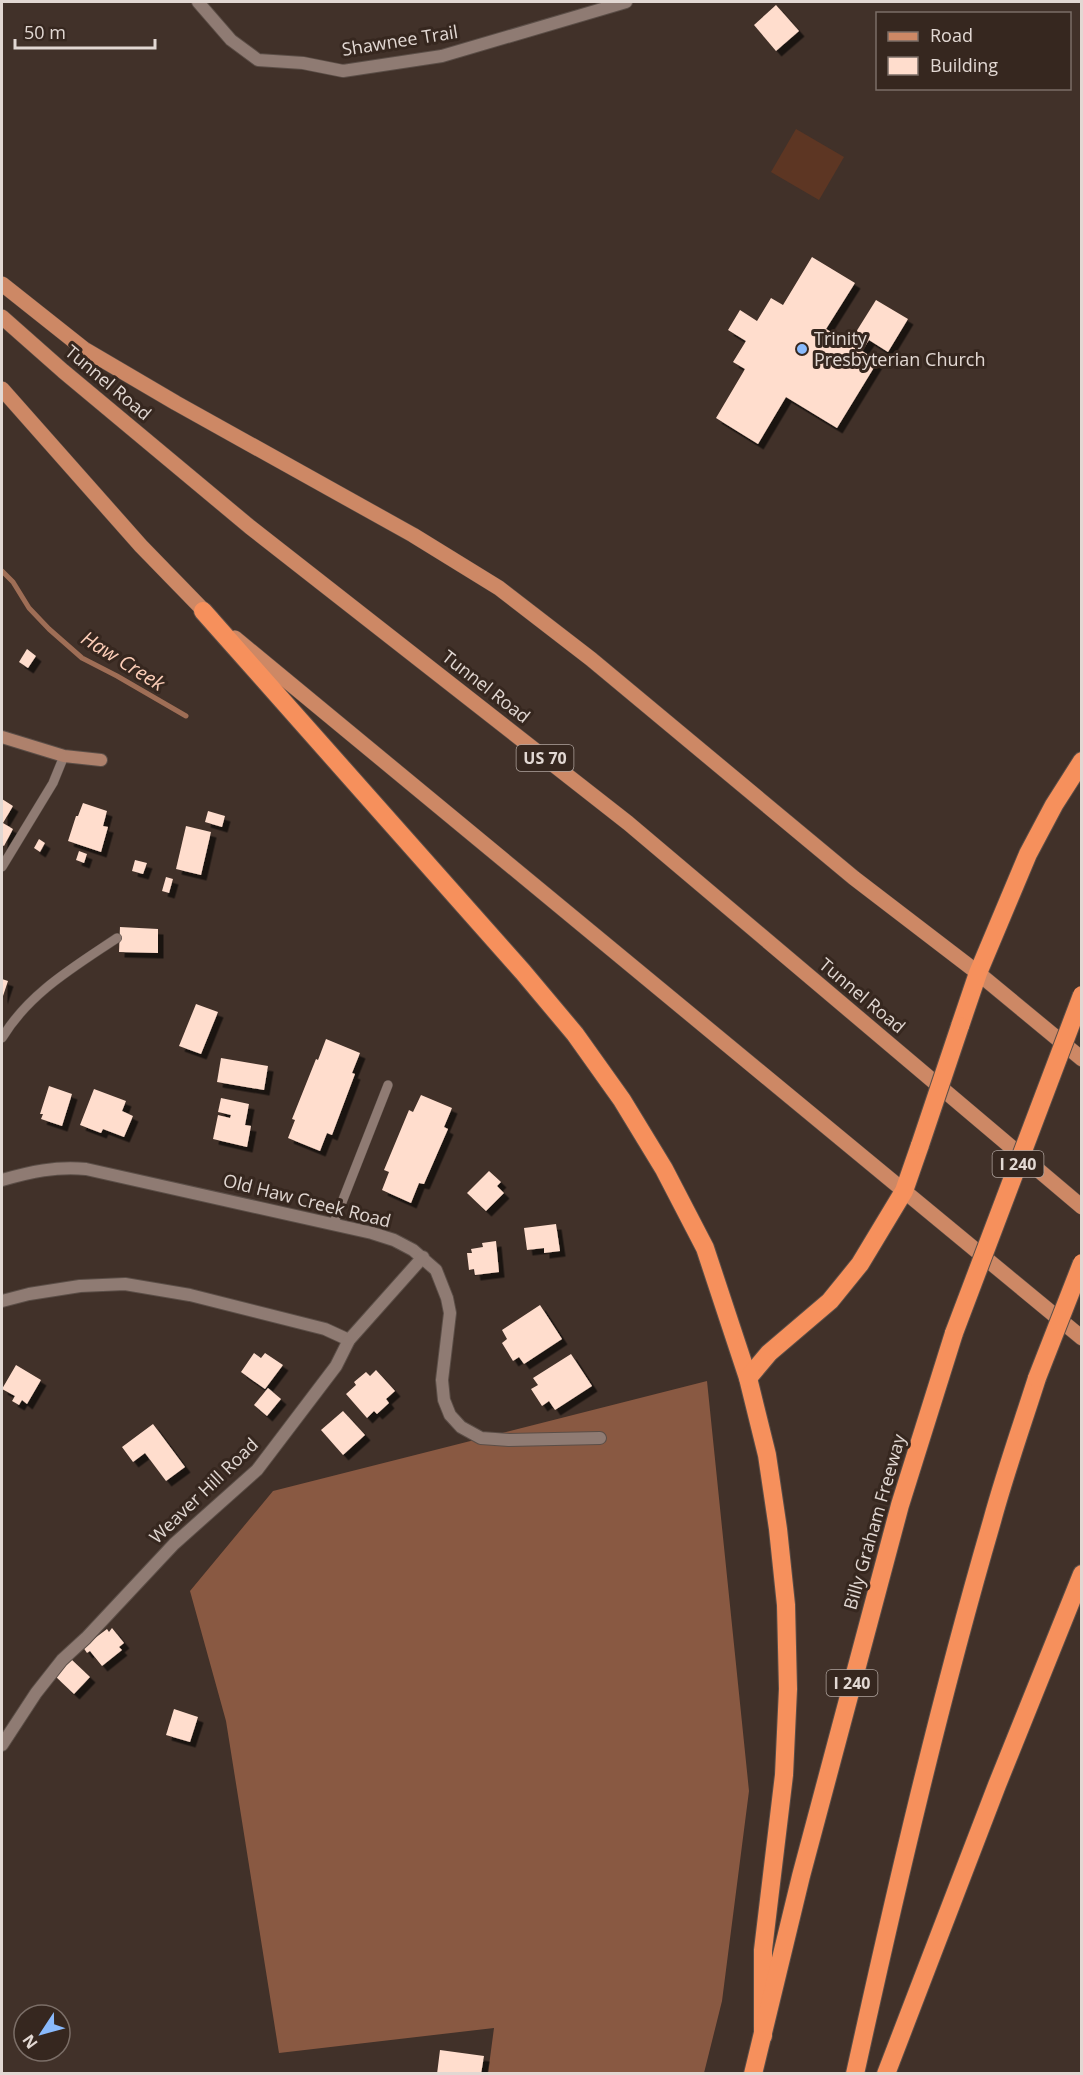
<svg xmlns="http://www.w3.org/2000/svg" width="1083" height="2075" font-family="'Open Sans',sans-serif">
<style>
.green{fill:#5d3623}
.forest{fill:#895942}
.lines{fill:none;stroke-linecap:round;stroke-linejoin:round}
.stream{stroke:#9f6e56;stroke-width:5}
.building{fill:#ffddcd;filter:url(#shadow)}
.lane-casing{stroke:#5b4e47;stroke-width:10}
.street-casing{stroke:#5b4e47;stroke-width:14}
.secondary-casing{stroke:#5b4e47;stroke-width:14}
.primary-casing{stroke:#5b4e47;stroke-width:16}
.highway-casing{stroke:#5b4e47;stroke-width:20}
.lane{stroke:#8f7b73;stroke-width:9}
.street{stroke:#8f7b73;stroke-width:12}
.secondary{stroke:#ae816c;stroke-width:12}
.primary{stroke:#cd8865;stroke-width:15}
.highway{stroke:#f6905c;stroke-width:18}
.highway-bridge-casing{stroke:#5b4e47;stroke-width:20;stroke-linecap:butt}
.highway-bridge{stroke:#f6905c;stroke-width:18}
.poi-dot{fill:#8abafc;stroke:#36271f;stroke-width:2}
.labels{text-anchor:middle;stroke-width:6;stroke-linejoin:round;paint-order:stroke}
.shield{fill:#36271f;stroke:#aea39d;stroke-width:1.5}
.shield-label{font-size:16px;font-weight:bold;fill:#e2d8d3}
.street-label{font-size:18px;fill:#e2d8d3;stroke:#36271f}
.poi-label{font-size:18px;fill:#e2d8d3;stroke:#36271f;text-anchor:start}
.water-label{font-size:20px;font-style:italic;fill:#fccdb7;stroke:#36271f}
</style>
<defs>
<filter id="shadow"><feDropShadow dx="5.5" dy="5.5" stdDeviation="0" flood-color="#0009"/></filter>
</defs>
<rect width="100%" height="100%" fill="#413129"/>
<polygon class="green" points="796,129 844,157 819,200 771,172"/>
<polygon class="forest" points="707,1381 749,1791 722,2001 704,2073 488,2073 494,2028 279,2053 226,1721 190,1591 273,1491"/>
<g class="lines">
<polyline class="stream" points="2,571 13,582 29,608 49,629 82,658 117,676 186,716"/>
</g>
<g class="building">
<polygon points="776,5 799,31 776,51 754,25"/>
<polygon points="812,257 855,283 826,329 856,347 862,336 856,332 876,300 908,319 888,352 869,340 862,351 878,361 837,428 786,397 758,444 716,418 745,369 733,362 746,341 728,330 740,310 757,321 771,298 783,305"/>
<polygon points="27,649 36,656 28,668 19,662"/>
<polygon points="2,799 13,806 3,823 13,829 4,846 2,845"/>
<polygon points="83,803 107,811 103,826 108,827 101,852 68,841 76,816 78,816"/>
<polygon points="208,811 225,816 222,827 205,822"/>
<polygon points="186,826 211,832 201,875 176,869"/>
<polygon points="39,839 45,843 40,852 34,848"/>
<polygon points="79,851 87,854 84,863 76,860"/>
<polygon points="135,860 147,863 143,874 132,871"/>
<polygon points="166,877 173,879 169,893 162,891"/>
<polygon points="120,927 158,929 158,953 119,952"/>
<polygon points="2,979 8,981 2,999"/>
<polygon points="196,1004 218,1012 201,1054 179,1046"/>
<polygon points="326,1039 360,1053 352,1073 355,1074 332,1135 327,1133 320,1151 288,1138 295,1120 292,1119 316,1059 318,1060"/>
<polygon points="221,1058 268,1066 264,1090 217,1082"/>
<polygon points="49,1086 72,1094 62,1126 41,1119 43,1114 40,1114"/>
<polygon points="94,1089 126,1101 122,1111 133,1116 124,1137 103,1129 101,1133 80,1125"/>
<polygon points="421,1095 452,1108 444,1127 448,1129 424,1184 419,1183 411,1203 382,1190 389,1172 384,1170 409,1110 413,1112"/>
<polygon points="221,1098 249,1104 245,1125 251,1126 247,1147 213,1139 218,1115 230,1118 231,1115 218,1112"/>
<polygon points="489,1171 501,1182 497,1186 504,1193 486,1211 467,1193"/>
<polygon points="556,1224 560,1251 544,1253 544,1248 527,1250 524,1228"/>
<polygon points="496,1241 499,1272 475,1275 474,1269 469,1270 467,1253 472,1253 471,1249 483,1247 482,1243"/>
<polygon points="540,1305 562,1339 524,1364 519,1357 513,1361 502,1343 507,1339 502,1330"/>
<polygon points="254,1353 261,1358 265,1353 283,1365 265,1389 241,1372"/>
<polygon points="571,1354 592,1386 555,1410 549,1401 542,1406 531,1389 538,1385 533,1378"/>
<polygon points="16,1365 41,1380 27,1404 22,1400 19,1405 12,1401 15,1396 2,1389"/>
<polygon points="376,1370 395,1391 386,1399 389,1403 377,1414 374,1411 367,1418 346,1394 356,1385 354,1382 366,1372 370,1376"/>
<polygon points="268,1388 281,1399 267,1416 254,1405"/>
<polygon points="343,1411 365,1435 343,1455 321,1430"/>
<polygon points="153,1424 185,1467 166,1481 145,1453 133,1462 122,1447"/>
<polygon points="112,1628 124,1643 119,1647 122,1650 102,1666 90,1651 87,1653 83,1647 107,1629 109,1632"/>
<polygon points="71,1659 90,1677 74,1694 55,1676"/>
<polygon points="174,1709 198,1717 190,1742 166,1735"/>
<polygon points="440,2050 484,2056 481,2074 437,2074"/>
</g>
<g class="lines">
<defs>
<g id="lane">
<polyline points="2,867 53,783 64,756"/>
<path d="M2 1038C29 993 74 967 117 938"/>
<polyline points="333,1225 388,1085"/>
</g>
<g id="street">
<polyline points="198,2 231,40 258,60 303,63 343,71 442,56 626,2"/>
<path d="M2 1180C30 1172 56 1166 86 1169L372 1233 394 1240 413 1250 436 1270 447 1298 450 1313 442 1380 444 1400 450 1415 461 1427 481 1438 509 1440 600 1438"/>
<polyline points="2,1301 29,1294 80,1286 125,1284 190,1295 325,1329 349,1340"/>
<polyline points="2,1745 36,1693 62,1660 86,1638 174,1544 257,1470 336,1366 349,1340 423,1257"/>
</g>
<polyline id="secondary" points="2,737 64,756 101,760"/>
<g id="primary">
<polyline points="2,284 84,349 176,403 413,535 499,588 591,659 854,878 978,973 1082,1059"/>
<polyline points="2,317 63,371 250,527 628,823 1082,1207"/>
<polyline points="2,389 141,546 212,619"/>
<polyline points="235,638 1082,1338"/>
</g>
<g id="highway">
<polyline points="203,611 523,972 575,1034 622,1100 664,1169 705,1248 748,1378 767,1455 778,1529 786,1605 788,1689 784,1775 763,1950 763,2036"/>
<polyline points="960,1026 978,973 1028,854 1054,805 1082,761"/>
<polyline points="748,1378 769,1353 830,1301 860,1264 904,1191 920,1145"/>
<polyline points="753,2074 801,1876 900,1505 954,1333"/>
<path d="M855 2074C896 1888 939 1703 992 1521 1005 1473 1022 1425 1037 1378"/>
<polyline points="886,2074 997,1785 1082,1574"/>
</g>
</defs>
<use href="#lane" class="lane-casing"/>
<use href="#street" class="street-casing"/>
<use href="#secondary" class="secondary-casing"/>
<use href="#primary" class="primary-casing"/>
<use href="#highway" class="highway-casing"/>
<use href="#lane" class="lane"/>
<use href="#street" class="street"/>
<use href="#secondary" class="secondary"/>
<use href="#primary" class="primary"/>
<use href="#highway" class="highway"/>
<defs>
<g id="highway-bridge">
<polyline points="920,1145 960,1026"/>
<polyline points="954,1333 1082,995"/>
<polyline points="1037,1378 1082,1263"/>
</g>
</defs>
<use href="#highway-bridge" class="highway-bridge-casing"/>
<use href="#highway-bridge" class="highway-bridge"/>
</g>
<circle class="poi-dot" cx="802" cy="349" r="6"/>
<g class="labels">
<g class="shield">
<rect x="516.5" y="745" width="57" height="26" rx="4.5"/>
<rect x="992.5" y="1151" width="51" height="26" rx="4.5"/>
<rect x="826.5" y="1670" width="51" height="26" rx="4.5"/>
</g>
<g class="shield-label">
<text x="545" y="764">US 70</text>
<text x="1018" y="1170">I 240</text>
<text x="852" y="1689">I 240</text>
</g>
<g class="street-label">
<text transform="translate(400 41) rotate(-9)" y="6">Shawnee Trail</text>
<text transform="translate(108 383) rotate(40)" y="6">Tunnel Road</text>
<text transform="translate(486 687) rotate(38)" y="6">Tunnel Road</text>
<text transform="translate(862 996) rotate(40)" y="6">Tunnel Road</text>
<text transform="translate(307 1201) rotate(14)" y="6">Old Haw Creek Road</text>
<text transform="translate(204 1491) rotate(-44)" y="6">Weaver Hill Road</text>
<text transform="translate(875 1522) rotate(-74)" y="6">Billy Graham Freeway</text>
</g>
<g class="poi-label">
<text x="814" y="345">Trinity<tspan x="814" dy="21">Presbyterian Church</tspan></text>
</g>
<g class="water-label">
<text transform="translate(123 661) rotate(32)" y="7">Haw Creek</text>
</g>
</g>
<rect width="1083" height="2075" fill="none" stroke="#e2d8d3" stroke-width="6"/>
<rect x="876" y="12" width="195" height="78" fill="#36271f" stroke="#7b6e67" stroke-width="1.5"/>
<rect x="888" y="32" width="30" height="9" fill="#cd8865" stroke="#7b6e67" stroke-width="1.5"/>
<text x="930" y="42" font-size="18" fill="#e2d8d3">Road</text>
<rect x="888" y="57" width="30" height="18" fill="#ffddcd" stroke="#7b6e67" stroke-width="1.5"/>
<text x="930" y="72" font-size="18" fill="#e2d8d3">Building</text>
<g transform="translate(42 2033) rotate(234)"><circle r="28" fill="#36271f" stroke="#7b6e67" stroke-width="1.5"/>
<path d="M0-4.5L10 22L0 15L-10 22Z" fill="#8abafc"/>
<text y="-9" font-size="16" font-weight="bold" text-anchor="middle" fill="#e2d8d3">N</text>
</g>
<path d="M15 39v9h140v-9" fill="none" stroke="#e2d8d3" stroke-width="3"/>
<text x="24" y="39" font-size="18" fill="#e2d8d3" stroke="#36271f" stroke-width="4.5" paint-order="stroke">50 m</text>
</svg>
